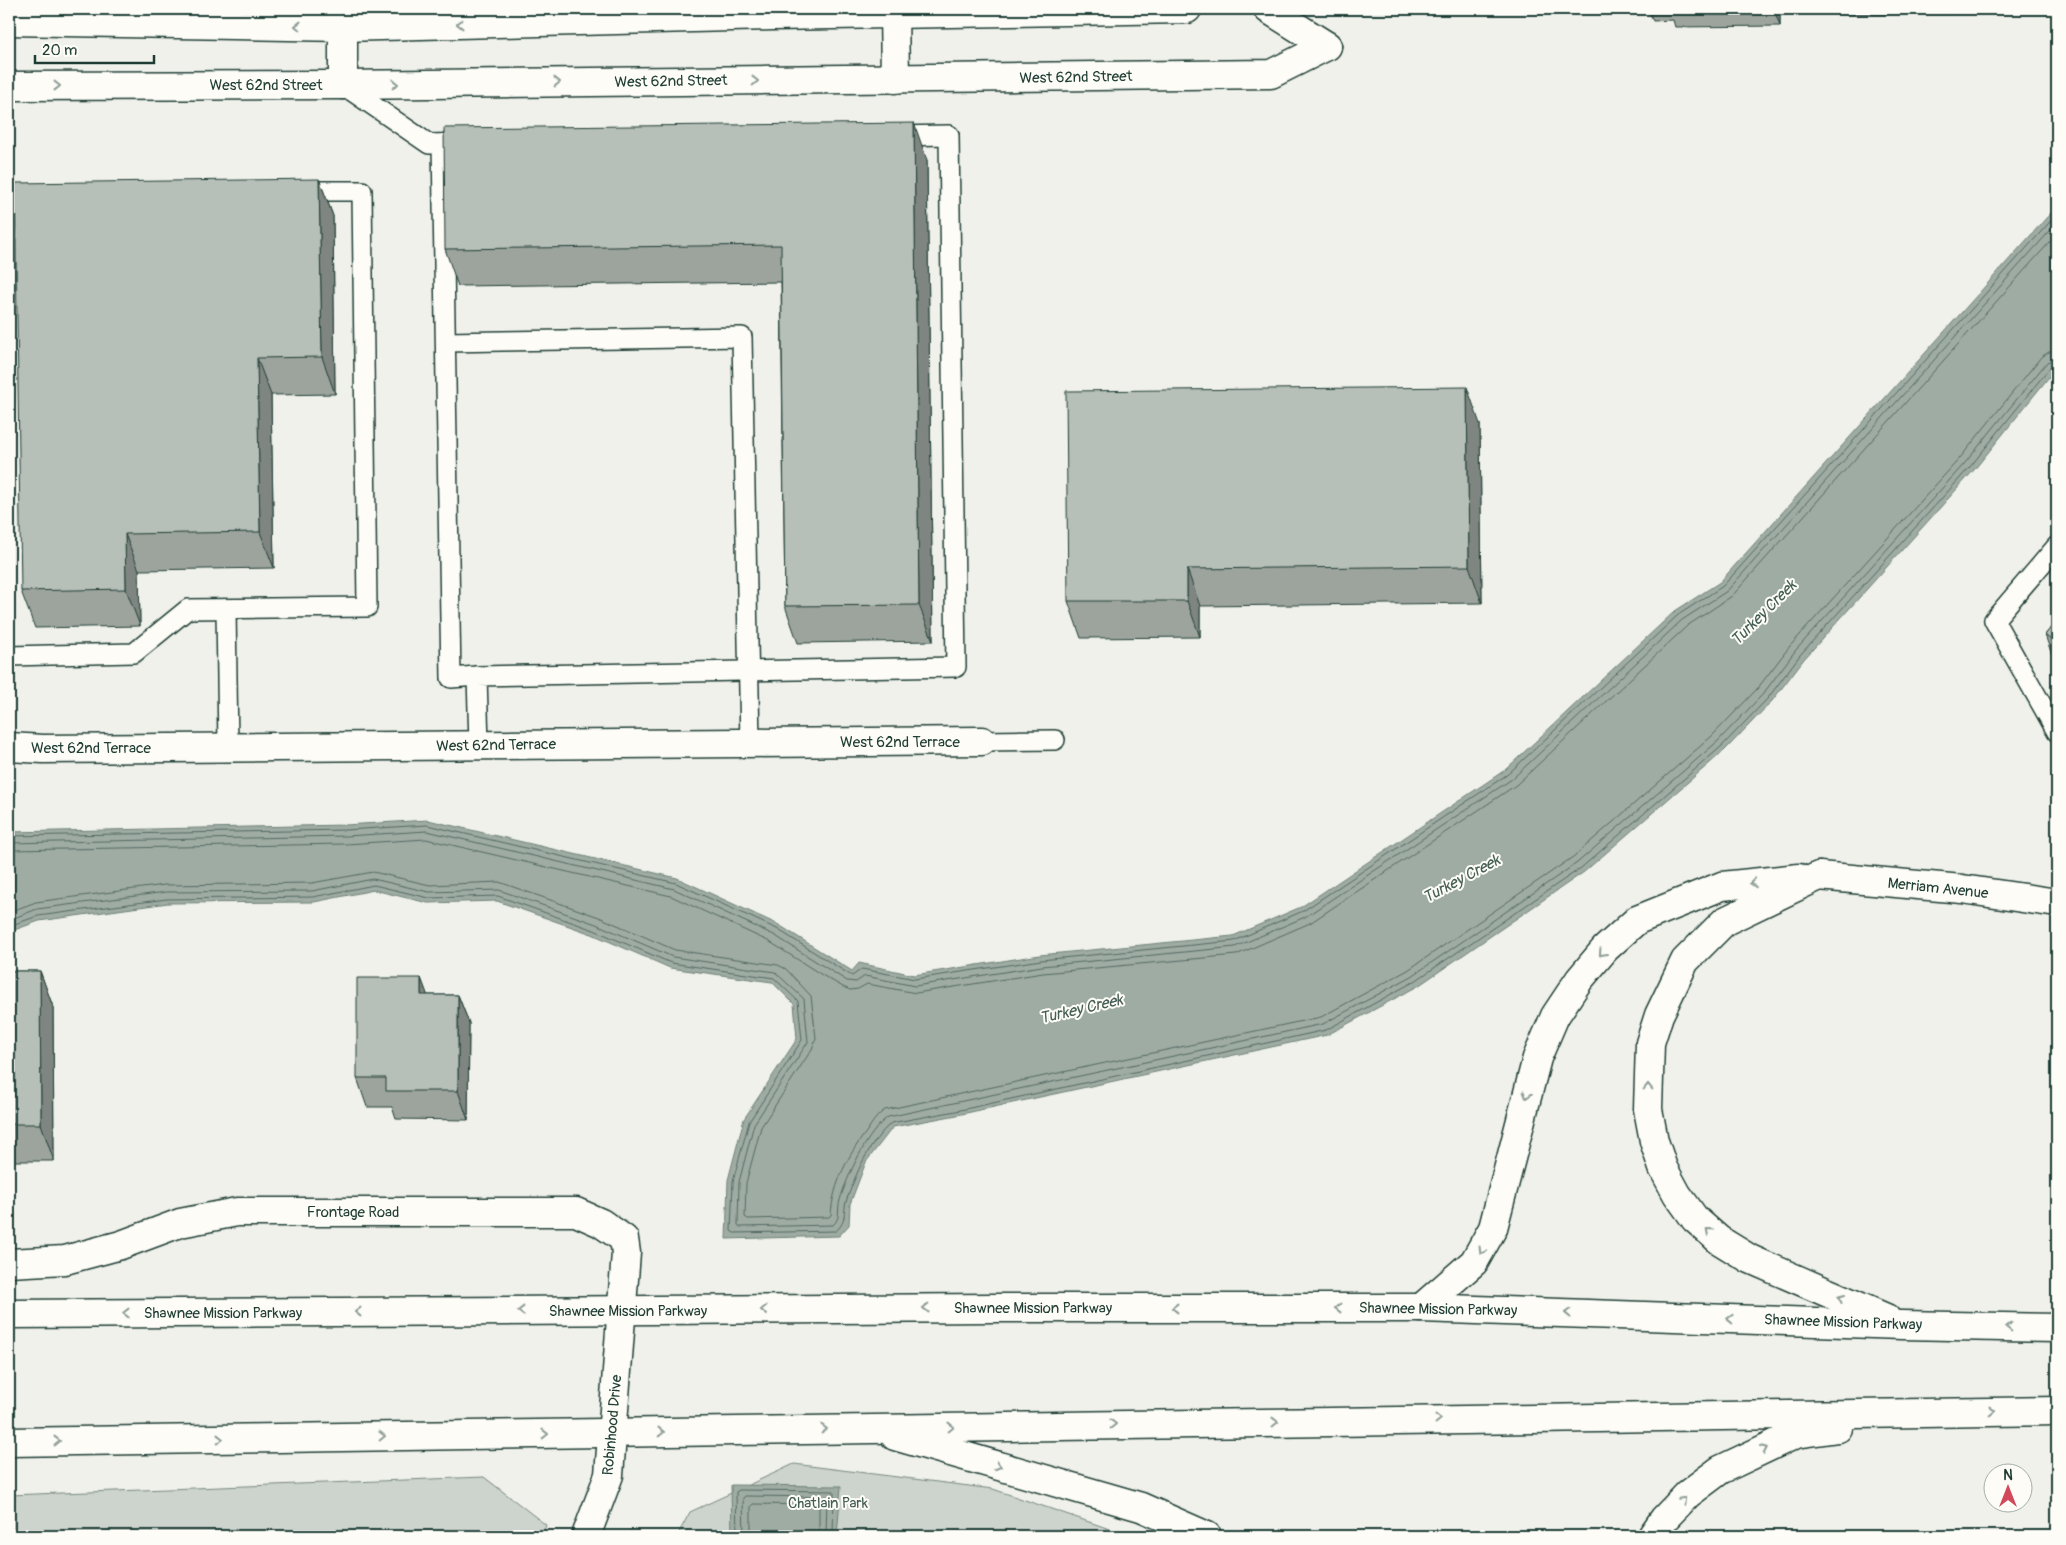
<svg xmlns="http://www.w3.org/2000/svg" width="2066" height="1545" font-family="Pangolin,sans-serif">
<style>
.green{fill:#cdd3cd;stroke:#768880}
.water{fill:#9faca4;stroke:#6c8077}
.lines{fill:none;stroke-linecap:round;stroke-linejoin:round}
.shore{stroke:#526961;stroke-width:1}
.service-casing{stroke:#1f3d34;stroke-width:22}
.minor-casing{stroke:#1f3d34;stroke-width:31}
.secondary-casing{stroke:#1f3d34;stroke-width:31}
.trunk-casing{stroke:#1f3d34;stroke-width:31}
.service{stroke:#fdfcf7;stroke-width:19}
.minor{stroke:#fdfcf7;stroke-width:28}
.secondary{stroke:#fdfcf7;stroke-width:28}
.trunk{stroke:#fdfcf7;stroke-width:28}
.wall{fill:#9da49e;stroke:#1f3d34}
.shaded-wall{fill:#7f8681;stroke:#1f3d34}
.building{fill:#b6bfb8;stroke:#1f3d34}
.oneway{stroke:#8e9c96}
.labels{text-anchor:middle;stroke-width:4;stroke-linejoin:round;paint-order:stroke}
.street-label{font-size:15px;fill:#1f3d34;stroke:#fdfcf7}
.park-label{font-size:15px;fill:#425b53;stroke:#fdfcf7}
.water-label{font-size:16px;font-style:italic;fill:#455e56;stroke:#fdfcf7}
</style>
<rect width="100%" height="100%" fill="#f0f1eb"/>
<filter id="ink" filterUnits="userSpaceOnUse"><feTurbulence type="fractalNoise" baseFrequency=".02" numOctaves="2"/><feDisplacementMap in="SourceGraphic" scale="10" xChannelSelector="R" yChannelSelector="G"/><feConvolveMatrix kernelMatrix="1 2 1 2 8 2 1 2 1" color-interpolation-filters="sRGB"/></filter>
<g filter="url(#ink)">
<g class="green">
<polygon points="794,1464 993,1489 1130,1536 677,1536 690,1512"/>
<polygon points="484,1477 546,1525 542,1536 9,1536 9,1495"/>
</g>
<g class="water">
<polygon points="2057,206 2057,367 1974,470 1804,659 1772,701 1725,750 1584,872 1418,986 1327,1035 957,1115 893,1127 866,1162 850,1204 849,1225 839,1236 726,1239 728,1180 744,1119 797,1039 794,1004 772,982 670,968 592,934 497,901 428,903 374,890 314,902 168,903 39,921 9,932 9,832 345,825 428,820 677,878 779,925 852,971 859,963 914,975 1040,955 1233,936 1301,907 1505,770 1675,611 1720,582"/>
<polygon points="731,1485 841,1486 837,1536 732,1536"/>
</g>
<g class="lines">
<g class="shore">
<polyline points="9,836 346,830 427,825 676,883 777,929 852,976 862,969 915,979 1041,960 1234,941 1303,911 1508,774 1678,615 1723,586 2057,214"/>
<polyline points="9,843 346,836 427,831 674,889 774,935 847,981 856,982 865,976 915,986 1042,966 1235,947 1305,917 1512,779 1682,620 1727,591 2057,223"/>
<polyline points="9,850 346,844 426,839 671,896 770,942 822,975 843,987 850,990 858,989 867,984 916,993 1043,973 1236,955 1310,923 1516,785 1687,626 1732,596 2057,234"/>
<path d="M9 912 36 902 165 885 312 883 373 872 430 885 499 882 599 917 675 950 778 965 786 969 811 996 816 1038 812 1049 761 1127 746 1183 745 1217 748 1219 829 1217 831 1215C833 1184 848 1155 867 1131 872 1123 877 1115 885 1110L1321 1017 1408 970 1573 857 1712 736 1757 689 1790 646 1960 458 2041 357 2049 352 2057 350"/>
<path d="M9 920 37 909 166 892 312 891 373 879 429 892 499 890 596 924 673 957 775 972 804 999 808 1042 754 1124 739 1182 738 1225 740 1227 833 1225C841 1218 837 1209 840 1200 847 1176 868 1131 888 1117L1323 1024 1412 976 1577 863 1717 742 1763 694 1795 651 1965 463 2047 362 2057 358"/>
<path d="M9 926 38 916 167 899 313 897 374 885 429 898 498 896 594 930 671 963 774 978 798 1001 802 1040 749 1122 733 1181 731 1231 734 1233 836 1231C848 1220 842 1213 847 1199 857 1171 869 1143 891 1123L956 1111 1326 1030 1415 981 1581 868 1722 746 1768 698 1800 655 1970 467 2051 366 2057 364"/>
<polyline points="737,1536 736,1492 739,1490 834,1491 833,1536"/>
<polyline points="744,1536 743,1498 745,1496 827,1497 826,1536"/>
<polyline points="751,1536 751,1506 753,1504 819,1505 819,1536"/>
</g>
<defs>
<g id="service">
<polyline points="343,85 429,144 468,143"/>
<polyline points="442,144 451,678 477,676"/>
<polyline points="9,194 41,194"/>
<polyline points="446,342 742,337 750,743"/>
<polyline points="2057,546 1994,620 2057,732"/>
<polyline points="226,609 228,747"/>
<polyline points="9,656 134,653 188,609 367,607 362,191 299,191"/>
<polyline points="982,741 1055,740"/>
<polyline points="479,745 477,676 956,667 949,135 893,136"/>
</g>
<g id="minor">
<polyline points="894,9 895,79"/>
<polyline points="1268,9 1327,46"/>
<polyline points="9,21 343,27 773,16 1187,9"/>
<polyline points="343,85 343,10"/>
<polyline points="9,86 343,85 1271,74 1327,46"/>
<polyline points="9,747 43,749 982,741"/>
<polyline points="9,1263 65,1260 121,1245 180,1223 237,1212 576,1212 601,1223 624,1239 626,1253 609,1475 586,1536"/>
</g>
<polyline id="secondary" points="1819,876 1962,889 2057,903"/>
<g id="trunk">
<polyline points="1819,876 1725,921 1685,961 1659,1015 1650,1043 1648,1109 1654,1141 1663,1168 1677,1194 1695,1219 1719,1240 1750,1259 1886,1318"/>
<polyline points="1421,1308 1474,1262 1493,1228 1537,1058 1555,1016 1579,980 1605,949 1637,920 1722,886 1799,878"/>
<polyline points="9,1314 993,1308 1421,1308 1902,1325 2057,1328"/>
<polyline points="895,1436 1141,1507 1207,1536"/>
<polyline points="9,1442 2057,1411"/>
<polyline points="1652,1536 1664,1519 1688,1494 1720,1470 1796,1434 1838,1428"/>
</g>
</defs>
<use href="#service" class="service-casing"/>
<use href="#minor" class="minor-casing"/>
<use href="#secondary" class="secondary-casing"/>
<use href="#trunk" class="trunk-casing"/>
<use href="#service" class="service"/>
<use href="#minor" class="minor"/>
<use href="#secondary" class="secondary"/>
<use href="#trunk" class="trunk"/>
</g>
<g class="wall">
<polygon points="1648,9 1780,9 1780,26 1675,27 1673,20 1653,21"/>
<polygon points="1836,9 1889,9 1889,14 1838,14"/>
<polygon points="1897,9 1948,9 1948,14 1899,14"/>
<polygon points="927,160 933,641 798,643 785,606 781,282 458,286 445,249"/>
<polygon points="319,179 333,216 335,394 271,395 274,568 139,570 140,626 35,628 21,591"/>
<polygon points="1480,424 1482,603 1200,606 1200,637 1081,638 1068,601"/>
<polygon points="2057,620 2057,669 2045,635"/>
<polygon points="9,971 40,971 53,1007 54,1161 9,1161"/>
<polygon points="421,978 427,995 458,995 469,1023 468,1120 396,1119 392,1107 367,1107 357,1078"/>
</g>
<g class="shaded-wall">
<polygon points="1774,9 1780,9 1780,26"/>
<polygon points="914,123 927,160 933,641 919,605"/>
<polygon points="319,179 333,216 335,394 322,357"/>
<polygon points="257,358 271,395 274,568 260,532"/>
<polygon points="1467,387 1480,424 1482,603 1469,566"/>
<polygon points="125,534 139,570 140,626 126,589"/>
<polygon points="1187,569 1200,606 1200,637 1187,601"/>
<polygon points="40,971 53,1007 54,1161 41,1124"/>
<polygon points="421,978 432,1007 421,995"/>
<polygon points="458,995 469,1023 468,1120 458,1091"/>
</g>
<g class="building">
<polygon points="914,123 919,605 785,606 781,245 445,249 444,128"/>
<polygon points="319,179 322,357 257,358 260,532 125,534 126,589 21,591 15,183"/>
<polygon points="1467,387 1469,566 1187,569 1187,601 1068,601 1066,391"/>
<polygon points="2057,620 2057,645 2045,635"/>
<polygon points="9,971 40,971 41,1124 9,1124"/>
<polygon points="357,978 421,978 421,995 458,995 458,1091 386,1091 386,1078 357,1078"/>
</g>
<defs><path id="oneway-chevron" d="M-2-3.5L2.5 0L-2 3.5" fill="none" stroke-width="1.6" stroke-linecap="round" stroke-linejoin="round" transform="scale(1.25)"/></defs>
<g class="oneway">
<use href="#oneway-chevron" transform="translate(460 24) rotate(179)"/>
<use href="#oneway-chevron" transform="translate(298 26) rotate(-179)"/>
<use href="#oneway-chevron" transform="translate(755 81) rotate(-1)"/>
<use href="#oneway-chevron" transform="translate(557 82) rotate(-1)"/>
<use href="#oneway-chevron" transform="translate(395 84) rotate(-1)"/>
<use href="#oneway-chevron" transform="translate(57 86)"/>
<use href="#oneway-chevron" transform="translate(1753 883) rotate(175)"/>
<use href="#oneway-chevron" transform="translate(1602 953) rotate(132)"/>
<use href="#oneway-chevron" transform="translate(1648 1087) rotate(-90)"/>
<use href="#oneway-chevron" transform="translate(1527 1095) rotate(106)"/>
<use href="#oneway-chevron" transform="translate(1709 1231) rotate(-139)"/>
<use href="#oneway-chevron" transform="translate(1482 1251) rotate(121)"/>
<use href="#oneway-chevron" transform="translate(1841 1298) rotate(-157)"/>
<use href="#oneway-chevron" transform="translate(926 1308) rotate(179)"/>
<use href="#oneway-chevron" transform="translate(1175 1308) rotate(180)"/>
<use href="#oneway-chevron" transform="translate(1338 1308) rotate(180)"/>
<use href="#oneway-chevron" transform="translate(764 1310) rotate(179)"/>
<use href="#oneway-chevron" transform="translate(521 1311) rotate(180)"/>
<use href="#oneway-chevron" transform="translate(358 1312) rotate(180)"/>
<use href="#oneway-chevron" transform="translate(126 1313) rotate(180)"/>
<use href="#oneway-chevron" transform="translate(1568 1313) rotate(-178)"/>
<use href="#oneway-chevron" transform="translate(1730 1319) rotate(-178)"/>
<use href="#oneway-chevron" transform="translate(2009 1327) rotate(-179)"/>
<use href="#oneway-chevron" transform="translate(1992 1411) rotate(-1)"/>
<use href="#oneway-chevron" transform="translate(1438 1419) rotate(-1)"/>
<use href="#oneway-chevron" transform="translate(1275 1422) rotate(-1)"/>
<use href="#oneway-chevron" transform="translate(1113 1424) rotate(-1)"/>
<use href="#oneway-chevron" transform="translate(951 1427) rotate(-1)"/>
<use href="#oneway-chevron" transform="translate(824 1429) rotate(-1)"/>
<use href="#oneway-chevron" transform="translate(661 1432) rotate(-1)"/>
<use href="#oneway-chevron" transform="translate(545 1434) rotate(-1)"/>
<use href="#oneway-chevron" transform="translate(382 1436) rotate(-1)"/>
<use href="#oneway-chevron" transform="translate(220 1439) rotate(-1)"/>
<use href="#oneway-chevron" transform="translate(57 1441) rotate(-1)"/>
<use href="#oneway-chevron" transform="translate(1764 1449) rotate(-25)"/>
<use href="#oneway-chevron" transform="translate(998 1466) rotate(16)"/>
<use href="#oneway-chevron" transform="translate(1683 1500) rotate(-45)"/>
</g>
</g>
<g class="labels">
<g class="street-label">
<text transform="translate(1076 77) rotate(-1)" y="5">West 62nd Street</text>
<text transform="translate(671 81) rotate(-1)" y="5">West 62nd Street</text>
<text x="266" y="90">West 62nd Street</text>
<text x="900" y="747">West 62nd Terrace</text>
<text transform="translate(496 745) rotate(-1)" y="5">West 62nd Terrace</text>
<text x="91" y="753">West 62nd Terrace</text>
<text transform="translate(1938 888) rotate(6)" y="5">Merriam Avenue</text>
<text x="353" y="1217">Frontage Road</text>
<text x="1033" y="1313">Shawnee Mission Parkway</text>
<text transform="translate(1438 1309) rotate(1)" y="5">Shawnee Mission Parkway</text>
<text x="628" y="1316">Shawnee Mission Parkway</text>
<text x="223" y="1318">Shawnee Mission Parkway</text>
<text transform="translate(1843 1322) rotate(2)" y="5">Shawnee Mission Parkway</text>
<text transform="translate(612 1425) rotate(-85)" y="5">Robinhood Drive</text>
</g>
<g class="park-label">
<text x="828" y="1508">Chatlain Park</text>
</g>
<g class="water-label">
<text transform="translate(1763 612) rotate(-45)" y="6">Turkey Creek</text>
<text transform="translate(1461 878) rotate(-28)" y="6">Turkey Creek</text>
<text transform="translate(1081 1008) rotate(-13)" y="6">Turkey Creek</text>
</g>
</g>
<rect width="2066" height="1545" fill="none" stroke="#fdfcf7" stroke-width="30"/>
<rect x="15" y="15" width="2036" height="1515" fill="none" stroke="#1f3d34" stroke-width="2" filter="url(#ink)"/>
<g transform="translate(2008 1488)"><circle r="24" fill="#fdfcf7" stroke="#a4b0a9"/>
<path d="M0-4L9 19L0 12L-9 19Z" fill="#d1495b"/>
<text y="-8" font-size="14" font-weight="bold" text-anchor="middle" fill="#1f3d34">N</text>
</g>
<path d="M35 55v8h119v-8" fill="none" stroke="#1f3d34" stroke-width="2.5"/>
<text x="42" y="55" font-size="15" fill="#1f3d34" stroke="#fdfcf7" stroke-width="4" paint-order="stroke">20 m</text>
</svg>
